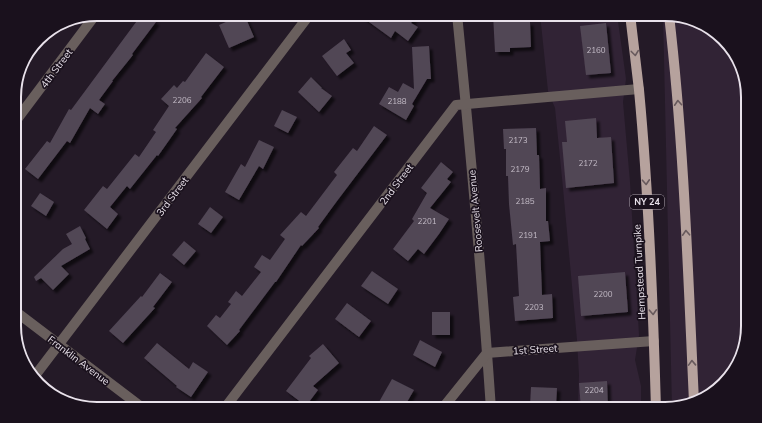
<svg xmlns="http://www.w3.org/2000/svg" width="762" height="423" font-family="Mulish,sans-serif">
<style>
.built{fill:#312335}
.building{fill:#514655;filter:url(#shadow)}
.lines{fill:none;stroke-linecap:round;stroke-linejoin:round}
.street{stroke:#695f5d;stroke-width:10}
.primary{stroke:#b6a29d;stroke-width:10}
.oneway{stroke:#685a5d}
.labels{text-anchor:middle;stroke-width:3.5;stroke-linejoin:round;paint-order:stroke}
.number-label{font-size:8px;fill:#c3bbc6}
.shield{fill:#1a111d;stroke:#aba3ad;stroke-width:1}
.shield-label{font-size:9px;font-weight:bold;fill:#e9e2eb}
.street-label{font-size:10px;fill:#e9e2eb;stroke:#1a111d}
.rim{fill:none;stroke:#e9e2eb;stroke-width:2}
</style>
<defs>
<filter id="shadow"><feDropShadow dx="3.5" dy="3.5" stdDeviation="1" flood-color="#0009"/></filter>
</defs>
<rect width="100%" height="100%" fill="#241a27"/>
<g class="built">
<polygon points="540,14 617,14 626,79 623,102 630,182 639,335 635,360 641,386 641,409 578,409 579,375 577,340 563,188 555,108 548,91"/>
<polygon points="663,14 706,25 734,51 748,92 748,331 737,367 707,398 672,408"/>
</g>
<g class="building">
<polygon points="142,14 145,14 156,22 132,54 133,55 112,81 113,81 99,100 105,104 98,114 90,108 70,143 67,141 38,179 25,169 47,141 50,143 69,109 71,110"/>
<polygon points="244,14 254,37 229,48 219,25"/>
<polygon points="358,14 406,14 414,19 411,23 418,27 408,41 395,31 391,38"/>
<polygon points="493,14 512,14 512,22 530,22 531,47 510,48 510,52 495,52"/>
<polygon points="606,23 611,73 586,75 580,26"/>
<polygon points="344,39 351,50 346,53 354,63 337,76 322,56"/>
<polygon points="429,46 431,79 427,79 412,104 414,106 406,120 379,104 389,87 398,92 403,83 414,89 412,47"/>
<polygon points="206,53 224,67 201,97 202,98 175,128 177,129 158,156 157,155 130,189 127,186 110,207 118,214 107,229 84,210 103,186 107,189 135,154 139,157 156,132 153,130 169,106 161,99 174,85 177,88 183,81 185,82"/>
<polygon points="311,77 322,88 321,88 332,96 319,112 298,92"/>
<polygon points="282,110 297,117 288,133 274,126"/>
<polygon points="596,118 597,138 611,137 614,183 566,188 562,142 567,142 565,121"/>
<polygon points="374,126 387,135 337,201 318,227 319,228 302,246 301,245 276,282 275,282 239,330 240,331 227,345 207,326 216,315 220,318 231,304 228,302 236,291 242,296 261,272 254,267 262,255 270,260 285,239 280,235 301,212 306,216 337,175 334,172 353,148 357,151"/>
<polygon points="536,128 537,155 539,155 540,189 546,188 546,221 548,221 550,241 540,242 542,295 552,294 553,318 515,321 513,297 519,296 516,244 513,245 509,204 508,176 506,176 506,149 504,149 503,129"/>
<polygon points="259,140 274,147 263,169 259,166 239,200 225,192 241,164 245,167"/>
<polygon points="441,162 453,172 447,179 451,182 430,208 449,219 439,234 424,254 418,249 408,261 393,249 414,221 412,219 427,193 421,188"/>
<polygon points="40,193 54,202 46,216 31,206"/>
<polygon points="210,207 223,217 211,233 198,224"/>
<polygon points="80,226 86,238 85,239 90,249 61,266 69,274 53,290 41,278 36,281 34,277 63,249 72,244 66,234"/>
<polygon points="184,241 196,251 184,265 172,255"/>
<polygon points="372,271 398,289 388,304 361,286"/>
<polygon points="625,272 628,312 581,316 578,276"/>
<polygon points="160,273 172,282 153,307 155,308 123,343 109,331 141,296 142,297"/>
<polygon points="347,303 371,321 359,337 335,319"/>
<rect x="432" y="312" width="18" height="23"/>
<polygon points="420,340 442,352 435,367 413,355"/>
<polygon points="157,343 189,369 193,362 208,372 191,397 176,387 177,386 144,358"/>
<polygon points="323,344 339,363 313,386 318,390 306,406 286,391 311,358 309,356"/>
<polygon points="392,379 414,390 403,409 375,409"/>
<polygon points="607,381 608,409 581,409 579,383"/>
<polygon points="531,387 557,388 556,406 530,406"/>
</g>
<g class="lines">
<g class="street">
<path d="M457 14C470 145 482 277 491 409"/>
<polyline points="15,122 96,14"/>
<polyline points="15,311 144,409"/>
<polyline points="34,377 310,14"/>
<polyline points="224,409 456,105 639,89"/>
<polyline points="442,409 487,353 654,341"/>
</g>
<g class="primary">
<path d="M630 14C633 39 636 64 639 90 649 196 653 302 656 409"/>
<path d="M669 15C684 144 688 273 694 402"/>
</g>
</g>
<defs><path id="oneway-chevron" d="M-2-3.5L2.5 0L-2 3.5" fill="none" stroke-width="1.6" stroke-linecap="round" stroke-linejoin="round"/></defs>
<g class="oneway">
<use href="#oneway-chevron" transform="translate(635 53) rotate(83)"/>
<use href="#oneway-chevron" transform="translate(678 103) rotate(-94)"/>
<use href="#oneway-chevron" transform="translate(646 182) rotate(87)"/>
<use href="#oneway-chevron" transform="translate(686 233) rotate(-93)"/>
<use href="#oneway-chevron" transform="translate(653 312) rotate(87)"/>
<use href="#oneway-chevron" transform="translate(692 363) rotate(-92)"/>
</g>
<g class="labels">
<g class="number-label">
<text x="596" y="53">2160</text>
<text x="182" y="103">2206</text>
<text x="397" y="104">2188</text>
<text x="518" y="143">2173</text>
<text x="588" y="166">2172</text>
<text x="520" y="172">2179</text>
<text x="525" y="204">2185</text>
<text x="427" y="224">2201</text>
<text x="528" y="238">2191</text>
<text x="603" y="297">2200</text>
<text x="534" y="310">2203</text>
<text x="594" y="393">2204</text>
</g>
<rect class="shield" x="630" y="195" width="34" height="14" rx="3"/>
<g class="shield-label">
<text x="647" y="205">NY 24</text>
</g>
<g class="street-label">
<text transform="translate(56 68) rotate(-53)" y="4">4th Street</text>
<text transform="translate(396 184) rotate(-53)" y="4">2nd Street</text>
<text transform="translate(172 196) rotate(-53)" y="4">3rd Street</text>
<text transform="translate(475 211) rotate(-95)" y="4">Roosevelt Avenue</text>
<text transform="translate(639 272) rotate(-93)" y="4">Hempstead Turnpike</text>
<text transform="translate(535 349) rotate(-4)" y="4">1st Street</text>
<text transform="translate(79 360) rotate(37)" y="4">Franklin Avenue</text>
</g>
</g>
<path d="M0 0H762V423H0ZM97 21H665A76 76 0 0 1 741 97V326A76 76 0 0 1 665 402H97A76 76 0 0 1 21 326V97A76 76 0 0 1 97 21Z" fill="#1a111d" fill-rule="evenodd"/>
<path class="rim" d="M97 21H665A76 76 0 0 1 741 97V326A76 76 0 0 1 665 402H97A76 76 0 0 1 21 326V97A76 76 0 0 1 97 21Z"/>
</svg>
